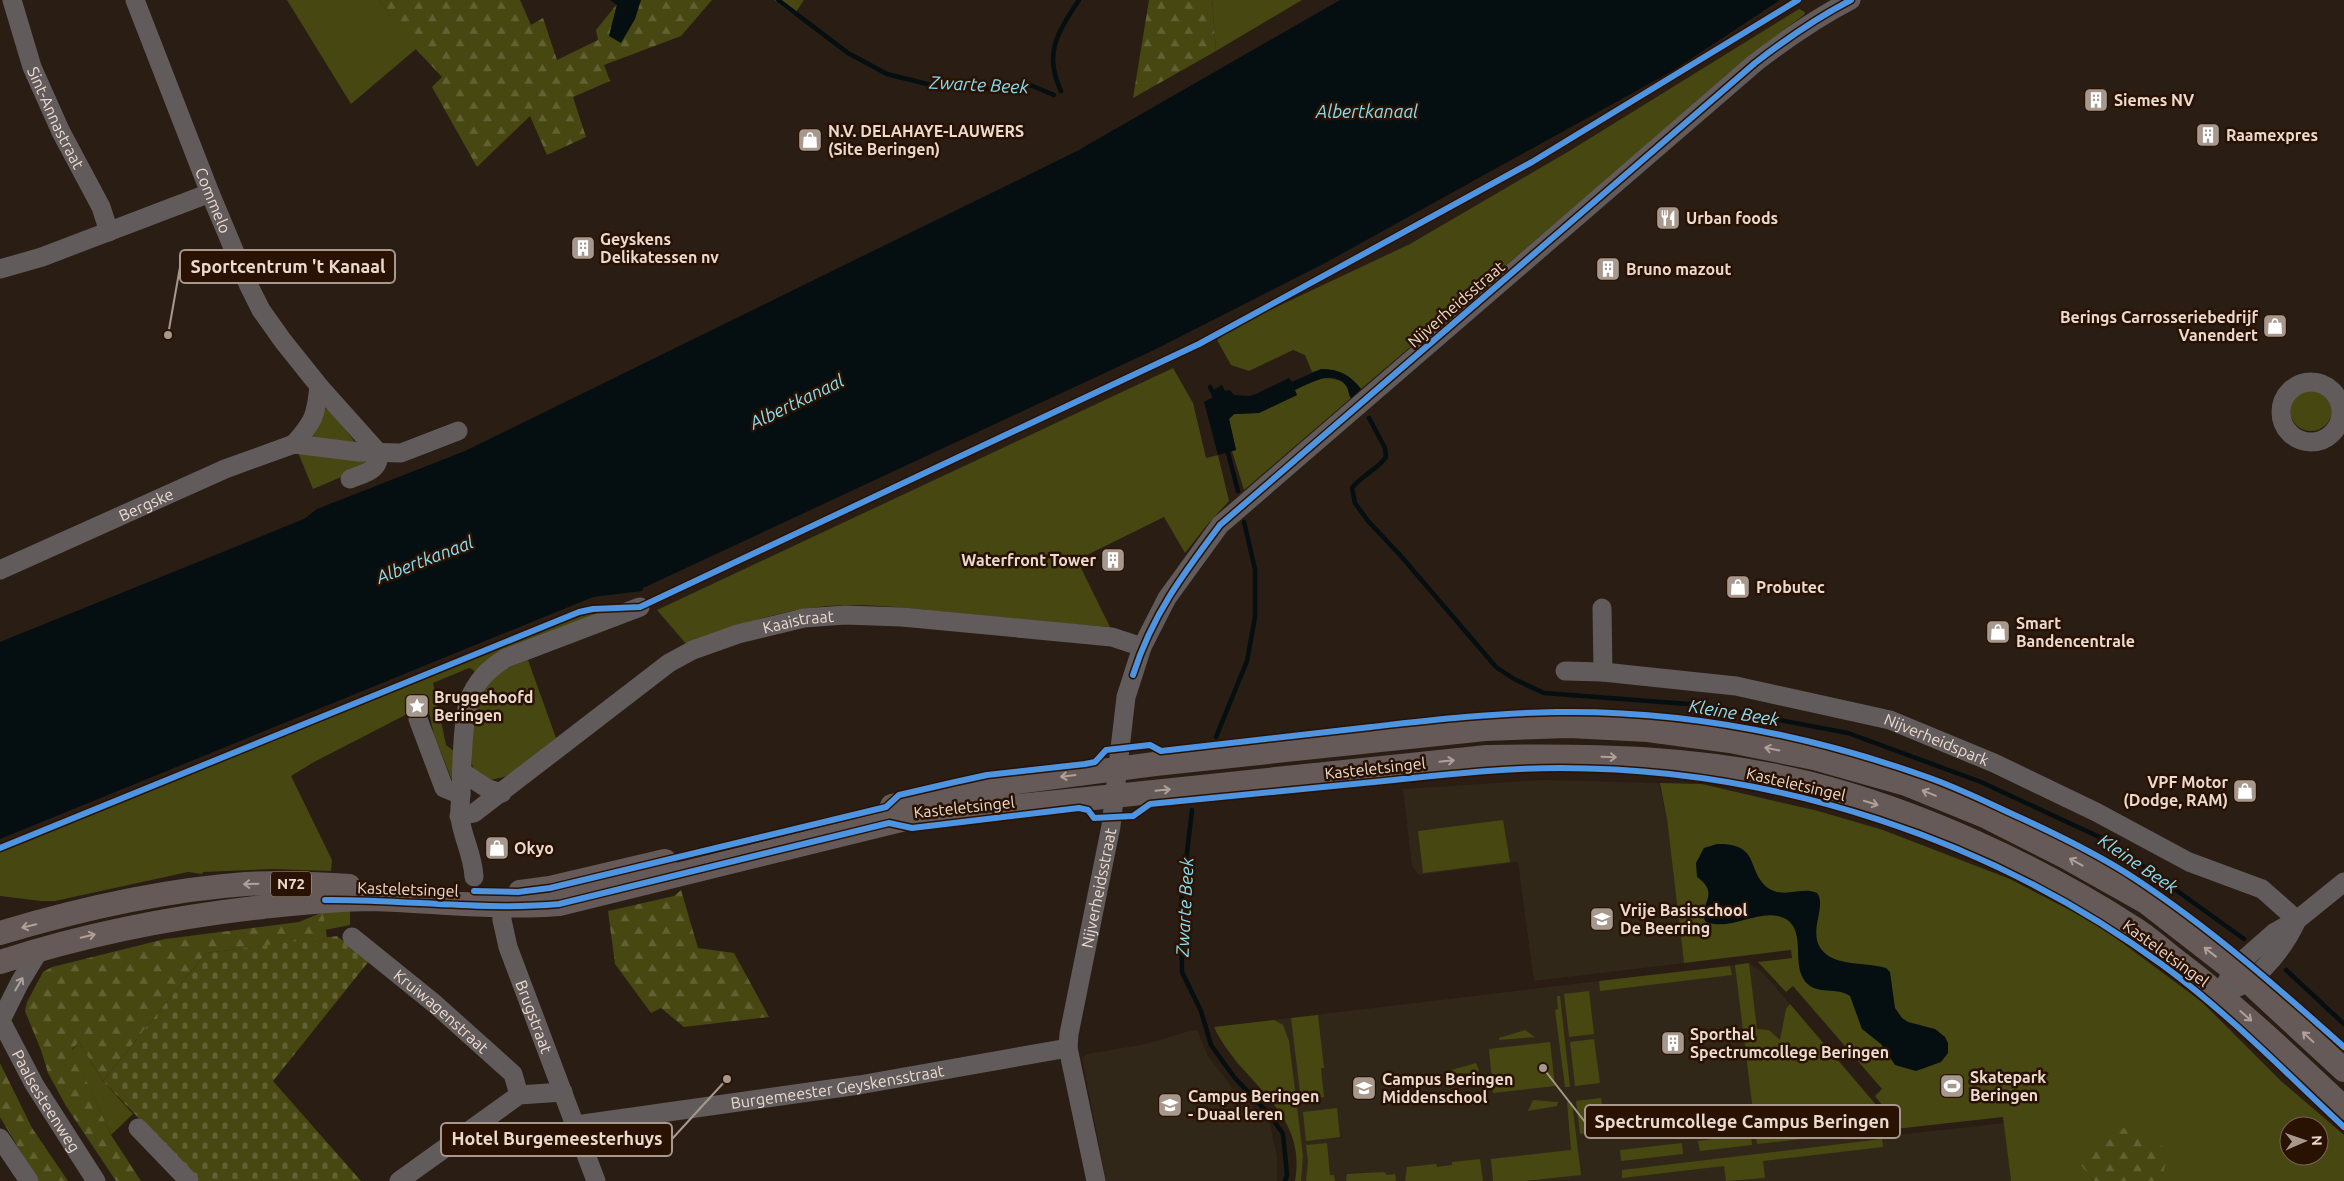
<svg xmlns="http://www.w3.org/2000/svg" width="2344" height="1181" font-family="Ubuntu,sans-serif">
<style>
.education{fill:#312718}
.green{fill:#474712;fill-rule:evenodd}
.forest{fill:url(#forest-firs)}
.cemetery{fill:url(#cemetery-stones)}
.water{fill:#050e10}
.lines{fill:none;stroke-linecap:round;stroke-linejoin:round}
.stream{stroke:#050e10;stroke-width:4.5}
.minor{stroke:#625b5b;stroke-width:19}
.major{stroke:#665a58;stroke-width:24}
.cycleway-casing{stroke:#2a1202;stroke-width:9}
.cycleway{stroke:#4d94e3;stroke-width:6}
.oneway{stroke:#afa099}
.oneway2{stroke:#ada19b}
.labels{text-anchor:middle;stroke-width:5;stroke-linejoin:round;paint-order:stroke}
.shield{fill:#2a1202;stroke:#b19e92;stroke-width:1}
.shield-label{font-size:15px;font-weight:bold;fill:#ebdacf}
.poi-label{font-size:16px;font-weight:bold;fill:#ebdacf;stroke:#2a1202;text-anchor:start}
.street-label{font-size:16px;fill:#ebdacf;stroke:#2a1202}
.water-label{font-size:18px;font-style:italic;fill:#88def5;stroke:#2a1202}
.leader{fill:none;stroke:#a7988e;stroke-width:2}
.callout-dot{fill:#a7988e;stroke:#2a1202;stroke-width:2}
.callout{fill:#2a1202;stroke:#a7988e;stroke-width:2}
.callout-label{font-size:18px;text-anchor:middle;font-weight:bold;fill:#ebdacf}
</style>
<defs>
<pattern id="forest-firs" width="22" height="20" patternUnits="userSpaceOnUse" patternTransform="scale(1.25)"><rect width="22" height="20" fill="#474712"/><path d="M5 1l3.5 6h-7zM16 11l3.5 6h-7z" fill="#626133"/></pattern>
<pattern id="cemetery-stones" width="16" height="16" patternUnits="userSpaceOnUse" patternTransform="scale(1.25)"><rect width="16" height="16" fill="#474712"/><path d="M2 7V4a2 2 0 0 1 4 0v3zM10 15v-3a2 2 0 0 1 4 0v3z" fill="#626133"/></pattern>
</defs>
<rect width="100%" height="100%" fill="#2a1d14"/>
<g class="education">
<polygon points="1543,780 1659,783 1667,819 1684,963 1534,981 1518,862 1419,875 1412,866 1403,789"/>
<polygon points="1749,963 1764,974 1883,1113 1891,1129 1898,1135 2004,1123 2011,1181 1297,1181 1296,1144 1288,1122 1251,1077 1236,1063 1214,1027"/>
<polygon points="1197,1030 1208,1056 1235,1091 1237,1091 1270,1124 1277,1157 1277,1181 1106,1181 1082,1058 1087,1054 1146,1044 1186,1032"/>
</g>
<g class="green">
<polygon points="287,0 379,0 416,49 351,104"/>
<polygon points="1212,0 1302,0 1216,51"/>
<path d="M1799 9 1805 12 1804 15 1765 44 1361 389C1347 373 1334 366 1312 372L1305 355 1293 350 1249 371 1231 365 1217 340 1234 327 1410 244 1571 150Z"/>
<path d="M1173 368 1193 403 1206 458 1218 455 1229 501 1207 525 1185 553 1164 517 1077 560 1110 627C1056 623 1001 617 947 612 904 608 861 602 818 607 772 612 730 628 687 645L657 610Z"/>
<path d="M1322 378C1330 378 1346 379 1348 390 1349 392 1349 395 1351 398L1244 490 1232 451 1236 450 1229 419 1234 414 1259 413 1297 395 1294 390Z"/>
<circle cx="2311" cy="410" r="21"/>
<polygon points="326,409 329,409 355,442 311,439 318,427 323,411"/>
<polygon points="297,450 372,458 346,475 313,489"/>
<polygon points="603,613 475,672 472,669 469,668 433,683 446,745 455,752 454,778 452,780 434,735 428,707 422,708 418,704 415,705 415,710 314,762 291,776 332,860 331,871 272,869 203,872 202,874 188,872 55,901 41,901 0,896 0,852 586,614"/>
<path d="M528 660 556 738 508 776 486 781C480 776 473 772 472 764 468 744 475 692 490 679 501 669 515 665 528 660Z"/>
<path d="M1660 783 1702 784 1818 811 1883 830 2010 879 2097 924 2202 1002 2281 1081 2344 1135V1181H2161L2081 1164 2094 1181H2011L2003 1117 1895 1129 1890 1115 1875 1096 1882 1089 1793 986 1786 992 1758 962 1792 958 1791 950 1684 963 1667 819ZM2289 1126H2319V1156H2289Z"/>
<polygon points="1503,820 1510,862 1423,873 1418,831"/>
<polygon points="350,910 350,925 325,930 323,912"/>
<polygon points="1749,963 1757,1029 1769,1030 1780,1040 1786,1009 1790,1004 1883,1113 1891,1129 1757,1144 1735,965"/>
<polygon points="1730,966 1732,975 1600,991 1599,981"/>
<polygon points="1589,991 1594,1034 1569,1037 1564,994"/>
<polygon points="1557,996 1560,996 1570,1087 1565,1087 1555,1010 1558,1009"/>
<polygon points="1318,1015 1324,1068 1321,1068 1324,1097 1301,1100 1291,1018"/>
<path d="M1274 1020 1283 1025 1289 1041 1303 1156 1301 1181H1295C1308 1110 1240 1083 1214 1027Z"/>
<polygon points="1525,1030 1535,1037 1499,1040 1499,1038"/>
<polygon points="1594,1039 1600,1083 1575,1086 1570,1042"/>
<polygon points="79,1042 103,1081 133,1114 111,1135 72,1050"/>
<polygon points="1550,1042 1555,1086 1493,1093 1489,1049"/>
<polygon points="1476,1063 1479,1070 1476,1074 1453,1073 1452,1070"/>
<polygon points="1601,1098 1606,1130 1580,1134 1576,1101"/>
<polygon points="1533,1100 1558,1102 1557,1106 1528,1111"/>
<polygon points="1567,1102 1572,1102 1581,1175 1525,1181 1493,1181 1491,1159 1571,1150"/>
<polygon points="1337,1108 1340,1137 1306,1141 1303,1112"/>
<polygon points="1751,1134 1752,1145 1700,1151 1698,1141"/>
<polygon points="1882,1139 1883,1147 1763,1161 1765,1178 1726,1181 1724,1166 1622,1178 1622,1170"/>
<polygon points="1327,1143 1330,1175 1334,1175 1335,1181 1306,1181 1308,1162 1306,1145"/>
<polygon points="1682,1143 1683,1154 1621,1161 1620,1150"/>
<polygon points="1480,1159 1483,1181 1405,1181 1407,1167 1436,1164 1437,1167 1452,1165 1452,1162"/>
<polygon points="1384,1172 1387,1175 1395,1174 1396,1181 1346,1181 1347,1174"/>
</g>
<g class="forest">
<polygon points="379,0 520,0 531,25 543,18 557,60 598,40 596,30 617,4 609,36 641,0 712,0 681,36 604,65 610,81 573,97 586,137 547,155 530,116 477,167 432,87 442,77 412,45"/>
<polygon points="774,0 804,0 794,15"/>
<polygon points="1149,0 1212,0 1216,51 1133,98"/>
<polygon points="681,890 698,948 734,953 769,1017 684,1027 661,1008 651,1013 615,964 608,911 674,896"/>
<polygon points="323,912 327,938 206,953 103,1081 79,1042 72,1049 111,1135 141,1181 116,1181 66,1106 48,1073 41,1050 25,1011 27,1002 43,972 52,967 165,939 299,922"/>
<polygon points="0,1063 32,1128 68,1181 38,1181 0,1117"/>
<polygon points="2129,1126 2144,1133 2169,1151 2161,1181 2094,1181 2080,1164 2119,1130"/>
</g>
<polygon class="cemetery" points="337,936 369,961 273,1081 361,1181 199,1181 103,1081 206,953"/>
<g class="water">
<polygon points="610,0 641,0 635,19 621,43 609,36 617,5"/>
<polygon points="1340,0 1780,0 1674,70 1325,263 1154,350 643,588 642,591 593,597 0,839 0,642 304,519 317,509 465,451 1077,151"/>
<path d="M1321 369C1340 369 1350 375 1361 389L1351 398C1348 394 1349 390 1347 387 1335 368 1309 383 1295 390L1297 395 1259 413 1234 414 1229 419 1236 450 1218 455 1204 402 1213 397 1211 391 1222 385 1225 391 1230 390 1234 395 1249 396 1256 394 1289 378 1292 382Z"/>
<path d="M1717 844C1761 843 1746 871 1768 888 1784 899 1802 886 1817 893 1827 906 1808 931 1821 949 1834 967 1867 962 1886 968L1890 972 1895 1008 1902 1018 1908 1022 1935 1029 1945 1037 1948 1043V1053L1941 1062 1916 1071 1895 1065 1881 1044 1862 1029 1850 996C1835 985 1811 999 1801 974 1794 955 1806 922 1778 916 1754 911 1730 931 1706 922 1695 907 1723 895 1697 877L1696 863 1704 848Z"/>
</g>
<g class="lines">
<g class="stream">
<polyline points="778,0 848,53 887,74 935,86 994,89 1030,85 1054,95"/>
<path d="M1061 91C1043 53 1058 32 1079 0"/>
<polyline points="1210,387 1214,395"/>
<path d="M1369 418 1385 448 1386 457C1377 470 1362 475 1352 488L1355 503 1368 521 1400 555 1496 667 1514 679 1544 693 1701 705 1848 733 1981 782 2108 841 2244 939"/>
<polyline points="1227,449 1238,491"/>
<polyline points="1216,737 1247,661 1255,617 1255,569 1244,522"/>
<polyline points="1192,810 1181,904 1182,972 1201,1011 1211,1045 1234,1077 1270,1115 1283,1134 1287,1175 1285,1181"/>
<polyline points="2286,970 2344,1024"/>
</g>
<g class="minor">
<path id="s1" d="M12 0 32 67 61 132 101 207 109 232"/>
<path id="s2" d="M135 0 210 193 249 286 261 310 283 341 319 386C316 416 314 421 294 444"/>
<polyline points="0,269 42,257 210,193"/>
<circle cx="2311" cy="412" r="30"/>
<path d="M319 386 378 452C381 471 364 473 350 479"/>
<path id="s3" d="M0 570 225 469 294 444 359 452 401 453 458 431"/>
<path id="s4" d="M1602 608 1603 672 1736 686 1890 720 1994 763 2096 812 2189 862 2262 889 2297 920"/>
<polyline points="1565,671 1603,672"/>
<polyline points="418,719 444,788 461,795"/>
<polyline points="462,772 488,789 502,793"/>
<path id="s5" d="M459 816 474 813 669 663 693 650 738 634 804 618 845 615 902 617 1112 637 1142 647"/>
<path d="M474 877C473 855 463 839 460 818 459 809 461 800 461 791 462 766 462 724 469 700 476 681 489 668 506 658L640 607"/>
<path id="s6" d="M502 907V920L508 947 596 1181"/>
<path id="s7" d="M352 937 435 1004 513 1074 519 1095"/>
<path d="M2238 987C2262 976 2286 945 2297 920"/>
<polyline points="2221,994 2233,969 2275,932 2297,920 2344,882"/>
<path id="s8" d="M0 1019 34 1084 96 1181"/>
<polyline points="1,1020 20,982 40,949"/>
<path id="s9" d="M576 1125 859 1085 1068 1048"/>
<polyline points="138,1128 189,1181"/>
<polyline points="0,1138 29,1181"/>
<polyline points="399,1181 519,1095 563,1092"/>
<path id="s10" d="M1096 1181 1068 1048 1069 1034 1111 826 1126 697 1142 647 1167 598 1220 525 1755 63C1786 39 1816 18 1851 0"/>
</g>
<g class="major">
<polyline points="892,806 986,786 1155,764 1485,729 1569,726 1648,730 1730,741 1814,758 1906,784 1987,817 2066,857 2146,902 2249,982 2344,1070"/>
<polyline points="520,892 550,888 665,861"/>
<path d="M0 933C80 909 163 890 246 884 280 882 315 884 349 886"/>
<path d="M0 962C86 934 173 917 263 907 300 903 336 899 373 899 436 901 495 909 559 904L913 817 1487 757C1594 755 1703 757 1807 783 1919 811 2035 865 2132 927 2147 936 2160 948 2174 959 2235 1005 2289 1056 2344 1108"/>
</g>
<defs>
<g id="cycleway">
<path d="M1133 675C1152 615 1183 574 1220 525L1755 63C1786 39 1816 18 1851 0"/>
<polyline points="0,848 579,612 593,609 640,607 1199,344 1532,162 1798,0"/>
<path d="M474 891 518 892 550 888 886 807 899 795 955 782 987 775 1085 764 1095 762 1106 750 1150 745 1161 751C1231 743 1301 735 1371 727 1433 720 1494 713 1556 712 1682 710 1809 735 1927 777 1959 788 1990 804 2021 818 2060 836 2099 855 2134 878 2210 928 2277 987 2344 1047"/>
<path d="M325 900C403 899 481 911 559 904L889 823 912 828 1079 808 1088 810 1094 818 1133 816 1150 804C1228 796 1306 788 1384 781 1443 775 1501 768 1560 768 1775 768 1991 839 2164 966 2229 1014 2285 1072 2344 1127"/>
</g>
</defs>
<use href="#cycleway" class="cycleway-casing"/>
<use href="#cycleway" class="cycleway"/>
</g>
<defs><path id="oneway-shaft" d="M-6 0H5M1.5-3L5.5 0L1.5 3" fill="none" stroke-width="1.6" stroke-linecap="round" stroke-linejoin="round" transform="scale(1.25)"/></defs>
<g class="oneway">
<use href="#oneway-shaft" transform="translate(1772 749) rotate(-169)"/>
<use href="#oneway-shaft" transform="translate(1609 757) rotate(2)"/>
<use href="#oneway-shaft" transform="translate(1447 761) rotate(-6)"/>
<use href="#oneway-shaft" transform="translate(1068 776) rotate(173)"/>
<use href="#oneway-shaft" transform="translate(1163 790) rotate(-6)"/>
<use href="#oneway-shaft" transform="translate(1929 793) rotate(-158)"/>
<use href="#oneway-shaft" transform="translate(1871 803) rotate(17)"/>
<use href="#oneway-shaft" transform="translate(2076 862) rotate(-151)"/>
<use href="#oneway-shaft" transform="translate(251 884) rotate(178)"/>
<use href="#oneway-shaft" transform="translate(29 926) rotate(166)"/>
<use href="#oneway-shaft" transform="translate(88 936) rotate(-14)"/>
<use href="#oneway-shaft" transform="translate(2210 952) rotate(-142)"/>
<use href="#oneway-shaft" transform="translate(2246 1016) rotate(41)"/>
<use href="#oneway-shaft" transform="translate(2308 1037) rotate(-137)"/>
</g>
<use class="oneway2" href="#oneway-shaft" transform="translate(19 984) rotate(-60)"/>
<defs>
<symbol id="building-square" viewBox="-11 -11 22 22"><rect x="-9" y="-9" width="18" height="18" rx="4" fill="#a7988e" stroke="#2a1202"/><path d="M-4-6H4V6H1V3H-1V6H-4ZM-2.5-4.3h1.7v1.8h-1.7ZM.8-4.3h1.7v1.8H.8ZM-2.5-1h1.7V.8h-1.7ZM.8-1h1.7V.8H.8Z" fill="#fff"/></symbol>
<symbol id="shop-square" viewBox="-11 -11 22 22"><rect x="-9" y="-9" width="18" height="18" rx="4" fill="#a7988e" stroke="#2a1202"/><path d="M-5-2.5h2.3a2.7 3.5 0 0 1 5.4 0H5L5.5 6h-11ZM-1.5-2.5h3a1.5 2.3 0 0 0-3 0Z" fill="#fff"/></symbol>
<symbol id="restaurant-square" viewBox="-11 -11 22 22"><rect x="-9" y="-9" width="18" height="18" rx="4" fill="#a7988e" stroke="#2a1202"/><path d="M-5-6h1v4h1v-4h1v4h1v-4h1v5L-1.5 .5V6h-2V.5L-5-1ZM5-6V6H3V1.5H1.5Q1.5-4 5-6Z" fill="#fff"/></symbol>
<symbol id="sight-square" viewBox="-11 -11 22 22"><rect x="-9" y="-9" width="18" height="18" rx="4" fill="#a7988e" stroke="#2a1202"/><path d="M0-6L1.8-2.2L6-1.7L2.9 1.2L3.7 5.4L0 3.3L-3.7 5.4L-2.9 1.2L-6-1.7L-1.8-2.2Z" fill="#fff"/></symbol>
<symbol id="school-square" viewBox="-11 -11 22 22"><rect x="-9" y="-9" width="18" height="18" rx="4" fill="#a7988e" stroke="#2a1202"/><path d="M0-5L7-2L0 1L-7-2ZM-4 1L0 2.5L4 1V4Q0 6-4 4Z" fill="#fff"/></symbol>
<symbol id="stadium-square" viewBox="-11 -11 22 22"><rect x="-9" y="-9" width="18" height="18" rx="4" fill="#a7988e" stroke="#2a1202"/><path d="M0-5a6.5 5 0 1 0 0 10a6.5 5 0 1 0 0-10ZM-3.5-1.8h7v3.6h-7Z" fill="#fff"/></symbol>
</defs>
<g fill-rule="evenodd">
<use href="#building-square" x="2082" y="86" width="28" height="28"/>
<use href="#building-square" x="2194" y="121" width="28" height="28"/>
<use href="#shop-square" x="796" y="126" width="28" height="28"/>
<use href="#restaurant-square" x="1654" y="204" width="28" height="28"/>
<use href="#building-square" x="569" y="234" width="28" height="28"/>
<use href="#building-square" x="1594" y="255" width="28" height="28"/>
<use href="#shop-square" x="2261" y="312" width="28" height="28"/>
<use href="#building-square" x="1099" y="546" width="28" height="28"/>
<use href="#shop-square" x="1724" y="573" width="28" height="28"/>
<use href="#shop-square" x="1984" y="618" width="28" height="28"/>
<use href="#sight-square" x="403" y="692" width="28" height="28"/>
<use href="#shop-square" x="2231" y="777" width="28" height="28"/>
<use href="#shop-square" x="483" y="834" width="28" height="28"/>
<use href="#school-square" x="1588" y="905" width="28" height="28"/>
<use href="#building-square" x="1659" y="1029" width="28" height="28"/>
<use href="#stadium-square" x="1938" y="1072" width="28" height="28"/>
<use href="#school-square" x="1350" y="1074" width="28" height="28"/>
<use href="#school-square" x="1156" y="1091" width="28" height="28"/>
</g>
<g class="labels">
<rect class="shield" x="271" y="871.5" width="40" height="25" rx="4"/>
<g class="shield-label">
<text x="291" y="889">N72</text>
</g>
<g class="poi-label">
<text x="2114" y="106">Siemes NV</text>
<text x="828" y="137">N.V. DELAHAYE-LAUWERS<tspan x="828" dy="18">(Site Beringen)</tspan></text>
<text x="2226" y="141">Raamexpres</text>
<text x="1686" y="224">Urban foods</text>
<text x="600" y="245">Geyskens<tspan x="600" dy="18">Delikatessen nv</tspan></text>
<text x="1626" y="275">Bruno mazout</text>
<text x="2258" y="323" text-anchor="end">Berings Carrosseriebedrijf<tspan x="2258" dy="18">Vanendert</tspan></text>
<text x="1096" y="566" text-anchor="end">Waterfront Tower</text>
<text x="1756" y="593">Probutec</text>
<text x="2016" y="629">Smart<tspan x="2016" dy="18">Bandencentrale</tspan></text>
<text x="434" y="703">Bruggehoofd<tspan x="434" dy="18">Beringen</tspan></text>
<text x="2228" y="788" text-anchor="end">VPF Motor<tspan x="2228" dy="18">(Dodge, RAM)</tspan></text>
<text x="514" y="854">Okyo</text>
<text x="1620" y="916">Vrije Basisschool<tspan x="1620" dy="18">De Beerring</tspan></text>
<text x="1690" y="1040">Sporthal<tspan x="1690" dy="18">Spectrumcollege Beringen</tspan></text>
<text x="1970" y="1083">Skatepark<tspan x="1970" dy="18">Beringen</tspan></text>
<text x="1382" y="1085">Campus Beringen<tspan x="1382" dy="18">Middenschool</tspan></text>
<text x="1188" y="1102">Campus Beringen<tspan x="1188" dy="18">- Duaal leren</tspan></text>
</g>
<g class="street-label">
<text dy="6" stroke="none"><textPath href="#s1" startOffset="126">Sint-Annastraat</textPath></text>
<text dy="6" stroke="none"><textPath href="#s2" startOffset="215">Commelo</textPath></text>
<text transform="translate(1456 304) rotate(-41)" y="6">Nijverheidsstraat</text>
<text dy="6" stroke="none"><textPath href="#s3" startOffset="160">Bergske</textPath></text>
<text dy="6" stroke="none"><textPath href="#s5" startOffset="398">Kaaistraat</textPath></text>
<text dy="6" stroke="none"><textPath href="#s4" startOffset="406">Nijverheidspark</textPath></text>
<text transform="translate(1375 768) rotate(-6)" y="6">Kasteletsingel</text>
<text transform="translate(1796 784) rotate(13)" y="6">Kasteletsingel</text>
<text transform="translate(964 807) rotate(-6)" y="6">Kasteletsingel</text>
<text dy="6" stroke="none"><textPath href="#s10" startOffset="299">Nijverheidsstraat</textPath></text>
<text transform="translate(408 889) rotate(2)" y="6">Kasteletsingel</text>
<text transform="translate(2166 953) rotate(36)" y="6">Kasteletsingel</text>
<text dy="6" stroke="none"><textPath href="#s7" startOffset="116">Kruiwagenstraat</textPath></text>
<text dy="6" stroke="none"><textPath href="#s6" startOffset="115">Brugstraat</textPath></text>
<text dy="6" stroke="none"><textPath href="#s9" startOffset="264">Burgemeester Geyskensstraat</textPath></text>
<text dy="6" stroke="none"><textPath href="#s8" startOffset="94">Paalsesteenweg</textPath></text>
</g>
<g class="water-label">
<text transform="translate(979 85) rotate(3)" y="6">Zwarte Beek</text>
<text x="1367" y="118">Albertkanaal</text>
<text transform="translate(797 402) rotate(-26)" y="6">Albertkanaal</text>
<text transform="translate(425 560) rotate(-21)" y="6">Albertkanaal</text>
<text transform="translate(1734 713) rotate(9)" y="6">Kleine Beek</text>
<text transform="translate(2138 864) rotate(34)" y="6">Kleine Beek</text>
<text transform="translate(1185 907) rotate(-87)" y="6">Zwarte Beek</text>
</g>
</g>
<path class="leader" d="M168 335L180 267M1543 1068L1585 1122M727 1079L672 1139"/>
<g class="callout-dot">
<circle cx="168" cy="335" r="5"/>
<circle cx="1543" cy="1068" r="5"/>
<circle cx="727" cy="1079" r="5"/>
</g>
<g class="callout">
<rect x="180" y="250" width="215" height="33" rx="5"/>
<rect x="1585" y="1105" width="315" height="33" rx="5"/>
<rect x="441" y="1123" width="231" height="33" rx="5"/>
</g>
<g class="callout-label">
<text x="288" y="273">Sportcentrum 't Kanaal</text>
<text x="1742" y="1128">Spectrumcollege Campus Beringen</text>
<text x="557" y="1145">Hotel Burgemeesterhuys</text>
</g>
<g transform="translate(2304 1141) rotate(88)"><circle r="24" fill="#2a1202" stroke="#776254"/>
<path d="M0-4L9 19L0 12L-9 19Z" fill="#a7988e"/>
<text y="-8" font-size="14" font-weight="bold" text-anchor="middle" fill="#ebdacf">N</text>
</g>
</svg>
